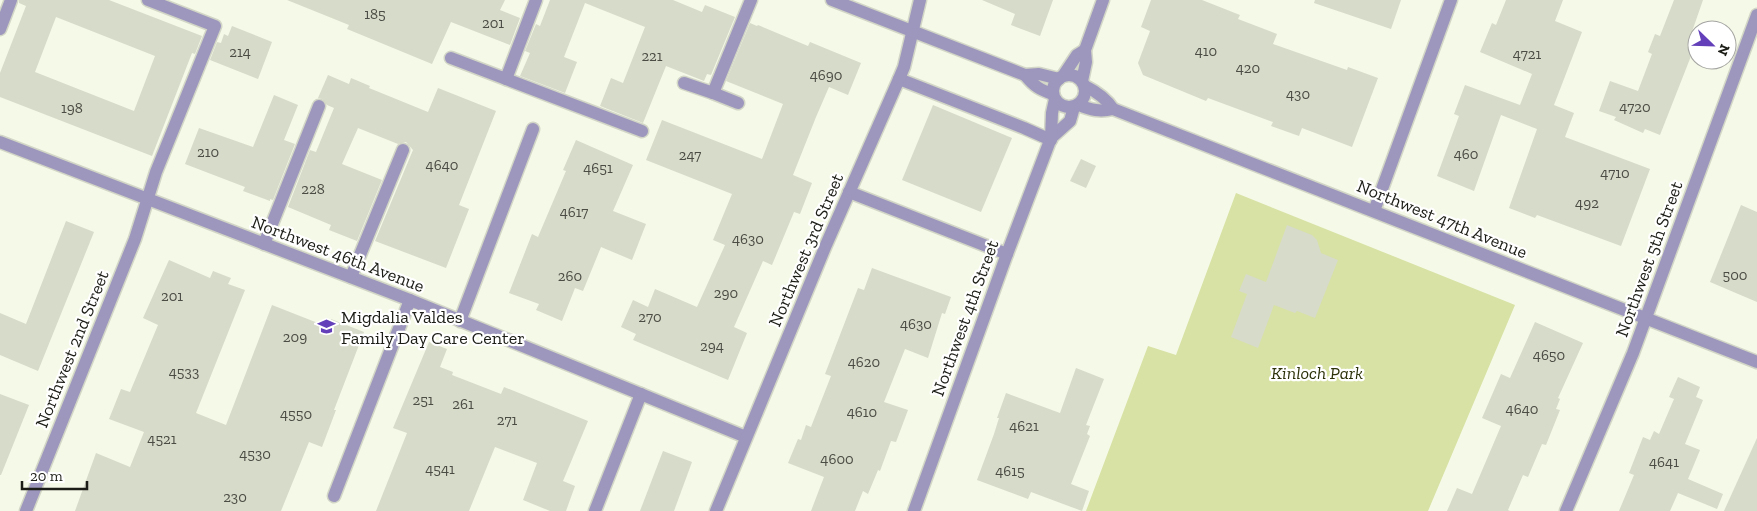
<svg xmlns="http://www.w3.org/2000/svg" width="1757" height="511" font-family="'Zilla Slab',serif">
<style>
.green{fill:#d7e2a4}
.building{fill:#d7dbc9;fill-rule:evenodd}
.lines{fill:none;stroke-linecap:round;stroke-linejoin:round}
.minor-casing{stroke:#d2d6c6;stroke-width:15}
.minor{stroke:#9d97bd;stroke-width:12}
.labels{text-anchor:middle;stroke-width:4.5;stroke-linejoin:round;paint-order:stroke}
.number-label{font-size:15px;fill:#4b4c44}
.street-label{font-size:18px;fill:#1c1d17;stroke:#fff}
.poi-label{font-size:18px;fill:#1c1d17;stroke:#fff;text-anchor:start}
.park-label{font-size:18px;font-style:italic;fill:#2d3209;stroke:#fff}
</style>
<rect width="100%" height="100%" fill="#f5f9e7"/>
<polygon class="green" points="1236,193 1515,305 1428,511 1086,511 1148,346 1176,355"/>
<g class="building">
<path d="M19 0H109L202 36 195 54 192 53 152 156 0 97V73L26 6 19 3ZM56 17 155 56 134 111 35 72Z"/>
<polygon points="287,0 505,0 500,10 520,18 510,45 451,22 432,64 347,29 349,25"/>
<polygon points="550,0 673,0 702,12 705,5 735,17 711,75 707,74 704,81 666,66 643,123 600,106 611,78 623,83 645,27 585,3 564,57 577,62 565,93 520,76 530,53 525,51 536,24 540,26"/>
<polygon points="982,0 1053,0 1040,36 1011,25 1015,14"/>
<polygon points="1151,0 1202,0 1240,15 1238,19 1277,34 1273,44 1347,70 1348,67 1378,78 1352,147 1302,128 1299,136 1271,126 1273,122 1208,98 1206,101 1143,75 1138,63 1150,31 1141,27"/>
<polygon points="1315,0 1401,0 1391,29 1314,3"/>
<polygon points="1506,0 1563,0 1555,21 1582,32 1554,105 1574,113 1565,137 1650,169 1621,246 1537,215 1535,218 1509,208 1537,129 1501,115 1474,191 1437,176 1459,116 1454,114 1465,85 1520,105 1532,74 1480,52 1492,23 1496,25"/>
<polygon points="1674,0 1703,0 1687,46 1693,51 1660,135 1645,129 1643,133 1614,120 1616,117 1599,111 1610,81 1638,91 1652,54 1648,52 1655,34 1660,36"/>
<polygon points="750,23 757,26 758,25 808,46 810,42 861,63 848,95 829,87 816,117 793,175 812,183 800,214 794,212 772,265 763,261 734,327 747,333 728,380 633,340 636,334 621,327 633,300 648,307 655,289 697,307 725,245 713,240 732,194 646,160 662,120 762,159 783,104 726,81"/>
<polygon points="232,26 272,42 258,79 210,60 217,42 221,43 224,34 228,36"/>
<polygon points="328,75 349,84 351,78 370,86 369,88 428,112 438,88 496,111 459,205 469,209 446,268 375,241 413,150 406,142 398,144 358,128 342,164 382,180 357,241 329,230 331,225 288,207 310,150 316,152 334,108 327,105 322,99 318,98"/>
<polygon points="274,95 298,105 284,140 295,144 273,200 270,199 270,201 243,191 245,187 185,164 199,128 253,147"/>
<polygon points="933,105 1012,138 981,212 902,180"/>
<polygon points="576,140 633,165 613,211 646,224 632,260 601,247 583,291 575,288 562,321 536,310 539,304 509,293 532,234 538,237 566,171 563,170"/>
<polygon points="1081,159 1096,166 1086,188 1070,181"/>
<polygon points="1741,205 1757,212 1757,302 1710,282"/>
<polygon points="66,221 94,232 38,371 0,355 0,313 26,324"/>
<polygon points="1287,225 1312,235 1317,240 1321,253 1338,260 1315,318 1297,311 1295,313 1274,305 1258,348 1231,337 1247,294 1239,291 1246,274 1266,282"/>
<polygon points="169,260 210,278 213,271 231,278 228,284 245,290 196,413 226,425 272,305 328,327 331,319 364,332 334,410 336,410 322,447 309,442 281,511 75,511 96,453 130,467 144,432 109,419 121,389 130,392 158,325 143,318"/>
<polygon points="872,268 951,297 945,314 942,313 928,358 905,349 884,402 908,410 896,442 891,441 880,471 878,470 868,494 863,491 855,511 811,511 824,477 788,463 798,439 801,440 806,425 811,427 831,376 825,374 858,288 864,290"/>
<polygon points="1535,322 1583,343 1558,398 1560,399 1556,409 1560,410 1546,445 1542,444 1528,477 1523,475 1508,510 1510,511 1447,511 1457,488 1472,494 1501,426 1482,418 1501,374 1510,378"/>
<polygon points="429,342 447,349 440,367 453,372 452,375 501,394 504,387 588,421 563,481 575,486 566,511 550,511 523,500 537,463 495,447 469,511 376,511 407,433 393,428"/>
<polygon points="1076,368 1104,379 1086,425 1090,426 1087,434 1090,436 1071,484 1089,491 1082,511 1031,492 1028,499 977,480 994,434 999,418 997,418 1006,393 1060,413"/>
<polygon points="1678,377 1700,387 1696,397 1703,400 1685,444 1700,450 1688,479 1723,494 1717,509 1678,493 1670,511 1619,511 1634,475 1629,473 1643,437 1650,440 1654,431 1659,434 1674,399 1669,397"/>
<polygon points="0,394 29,405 1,475 0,475"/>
<polygon points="1757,438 1757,511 1724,511"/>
<polygon points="663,451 692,462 674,511 640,511"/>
</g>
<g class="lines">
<defs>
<g id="minor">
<polyline points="832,0 1025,75 1039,74 1059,79"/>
<polyline points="0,29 11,0"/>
<polyline points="451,58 506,79 536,0"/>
<circle cx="1069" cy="91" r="16"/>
<path d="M1025 75C1034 86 1040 90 1053 94"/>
<polyline points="1063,76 1077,55 1085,50"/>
<polyline points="506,79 642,131"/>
<polyline points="899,79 1024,128 1051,140"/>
<polyline points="1082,81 1086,62 1085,50 1103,0"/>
<polyline points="684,83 713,93"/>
<path d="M1085 86C1097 92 1106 98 1113 109"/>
<polyline points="738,103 713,93 751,0"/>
<path d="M1079 105C1091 110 1100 112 1113 109L1757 362"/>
<polyline points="1051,138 1070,121 1074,107"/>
<polyline points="0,142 410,300 746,437"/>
<polyline points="849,192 1007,254"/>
<polyline points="1374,211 1451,0"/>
<polyline points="264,244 319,106"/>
<polyline points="351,277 403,150"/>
<polyline points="460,321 533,129"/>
<polyline points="334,496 410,300"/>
<polyline points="26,511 135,239 156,172 215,26 148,0"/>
<polyline points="595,511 641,394"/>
<polyline points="716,511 826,245 899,79 904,67 920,0"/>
<polyline points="914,511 1007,254 1051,138 1052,113 1055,99"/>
<polyline points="1566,511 1633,353 1757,15"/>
</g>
</defs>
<use href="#minor" class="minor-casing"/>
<use href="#minor" class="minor"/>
</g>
<defs>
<symbol id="school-bare" viewBox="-9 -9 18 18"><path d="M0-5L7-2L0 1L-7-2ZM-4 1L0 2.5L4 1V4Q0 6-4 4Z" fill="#6340b9" stroke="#fff" stroke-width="2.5" paint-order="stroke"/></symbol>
</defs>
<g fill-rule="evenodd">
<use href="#school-bare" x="314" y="314" width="25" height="25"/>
</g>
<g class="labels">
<g class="number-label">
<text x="375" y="19">185</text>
<text x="493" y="28">201</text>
<text x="1206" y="56">410</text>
<text x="240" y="57">214</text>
<text x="1527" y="59">4721</text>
<text x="652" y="61">221</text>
<text x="1248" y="73">420</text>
<text x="826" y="80">4690</text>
<text x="1298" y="99">430</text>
<text x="1635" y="112">4720</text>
<text x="72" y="113">198</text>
<text x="208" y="157">210</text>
<text x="1466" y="159">460</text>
<text x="690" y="160">247</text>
<text x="442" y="170">4640</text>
<text x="598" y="173">4651</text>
<text x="1615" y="178">4710</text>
<text x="313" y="194">228</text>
<text x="1587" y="208">492</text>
<text x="574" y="217">4617</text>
<text x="748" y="244">4630</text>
<text x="1735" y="280">500</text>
<text x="570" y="281">260</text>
<text x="726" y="298">290</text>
<text x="172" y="301">201</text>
<text x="650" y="322">270</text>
<text x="916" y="329">4630</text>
<text x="295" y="342">209</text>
<text x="712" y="351">294</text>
<text x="1549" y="360">4650</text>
<text x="864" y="367">4620</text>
<text x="184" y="377">4533</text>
<text x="423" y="405">251</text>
<text x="463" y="409">261</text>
<text x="1522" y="414">4640</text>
<text x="862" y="417">4610</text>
<text x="296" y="419">4550</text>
<text x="507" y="425">271</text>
<text x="1024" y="431">4621</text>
<text x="162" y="444">4521</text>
<text x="255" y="459">4530</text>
<text x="837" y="464">4600</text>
<text x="1664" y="467">4641</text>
<text x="440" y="474">4541</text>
<text x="1010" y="476">4615</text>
<text x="235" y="502">230</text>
</g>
<g class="street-label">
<text transform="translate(1442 219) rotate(22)" y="6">Northwest 47th Avenue</text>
<text transform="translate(806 250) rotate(-67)" y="6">Northwest 3rd Street</text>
<text transform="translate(338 254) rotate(21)" y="6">Northwest 46th Avenue</text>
<text transform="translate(1649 259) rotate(-70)" y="6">Northwest 5th Street</text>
<text transform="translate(965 318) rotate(-70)" y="6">Northwest 4th Street</text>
<text transform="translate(72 349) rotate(-68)" y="6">Northwest 2nd Street</text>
</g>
<g class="poi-label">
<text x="341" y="323">Migdalia Valdes<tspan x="341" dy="21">Family Day Care Center</tspan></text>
</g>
<g class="park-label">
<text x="1317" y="379">Kinloch Park</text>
</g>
</g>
<g transform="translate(1712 45) rotate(113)"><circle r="24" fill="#ffffff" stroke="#a4a5a2"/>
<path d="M0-4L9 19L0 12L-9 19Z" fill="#6340b9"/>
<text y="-8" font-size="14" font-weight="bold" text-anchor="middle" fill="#1c1d17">N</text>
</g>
<path d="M22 481v8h65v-8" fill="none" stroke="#1c1d17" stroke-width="2.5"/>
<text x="30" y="481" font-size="15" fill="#1c1d17" stroke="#ffffff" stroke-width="4" paint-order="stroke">20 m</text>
</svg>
